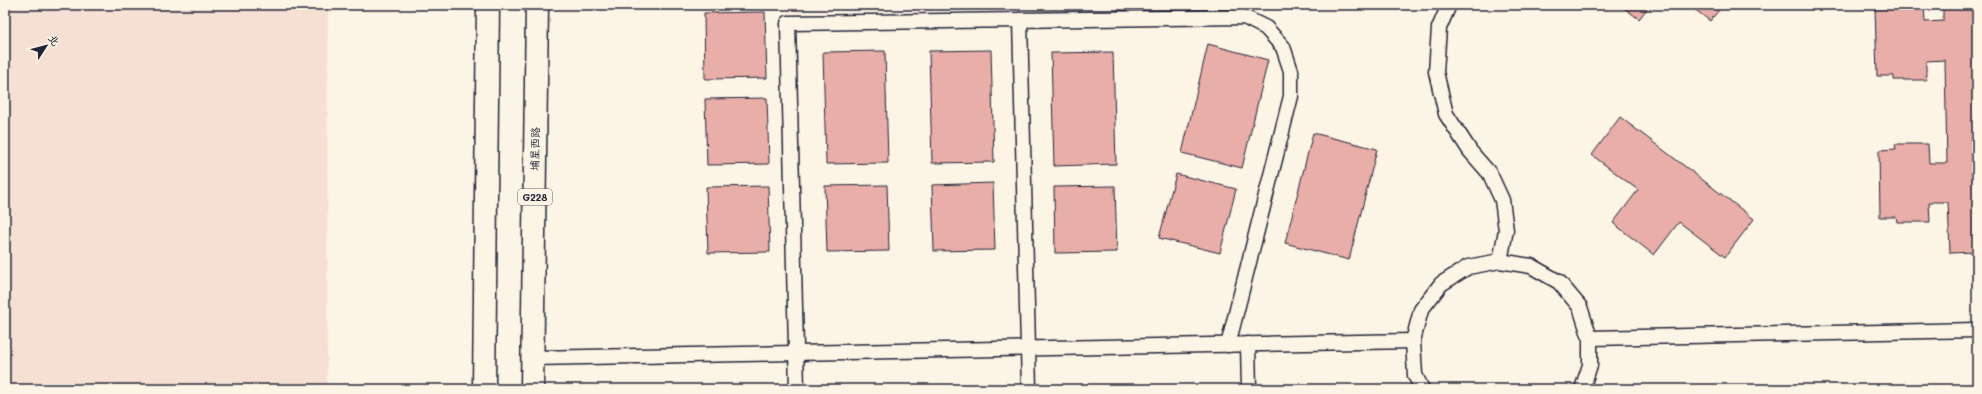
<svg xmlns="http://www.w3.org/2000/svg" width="1982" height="394" font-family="Mali,'LXGW WenKai TC',sans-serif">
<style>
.built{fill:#f6e0d3}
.building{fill:#e9aea8;stroke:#22223b}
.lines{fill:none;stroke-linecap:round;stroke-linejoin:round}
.service-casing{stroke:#22223b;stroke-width:17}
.trunk-casing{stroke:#22223b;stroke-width:25}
.service{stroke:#fcf5e5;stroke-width:14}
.trunk{stroke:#fcf5e5;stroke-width:22}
.labels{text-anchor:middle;stroke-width:3.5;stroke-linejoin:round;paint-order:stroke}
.shield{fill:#fcf5e5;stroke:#63616e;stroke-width:1}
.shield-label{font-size:10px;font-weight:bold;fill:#22223b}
.street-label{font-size:11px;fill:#22223b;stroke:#fcf5e5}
</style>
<rect width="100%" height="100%" fill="#fcf5e5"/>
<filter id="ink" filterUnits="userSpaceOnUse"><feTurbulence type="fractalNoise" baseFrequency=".025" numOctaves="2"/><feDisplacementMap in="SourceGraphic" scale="8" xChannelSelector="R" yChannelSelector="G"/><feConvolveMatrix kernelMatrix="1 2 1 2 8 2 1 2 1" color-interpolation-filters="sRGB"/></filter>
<g filter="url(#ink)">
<polygon class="built" points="5,5 328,5 327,389 5,389"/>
<g class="building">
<polygon points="1620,5 1650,5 1639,19"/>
<polygon points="1689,5 1723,5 1710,21"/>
<polygon points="1891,5 1924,5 1925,22 1943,21 1943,5 1977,5 1977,252 1950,253 1948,202 1929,202 1930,222 1897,222 1896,217 1880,217 1879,150 1896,149 1895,144 1928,144 1929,163 1947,163 1945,60 1926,61 1926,80 1894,80 1894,76 1877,76 1875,8 1892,8"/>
<polygon points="765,12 767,78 705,79 704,13"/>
<polygon points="1208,44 1268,60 1242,168 1182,153"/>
<polygon points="991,50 994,162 932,163 929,51"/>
<polygon points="885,51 888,163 826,164 823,52"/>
<polygon points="1113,52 1116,164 1054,166 1051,53"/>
<polygon points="767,98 769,164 707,165 705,99"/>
<polygon points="1620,117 1754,219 1725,257 1679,222 1654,255 1613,223 1638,190 1592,155"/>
<polygon points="1313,133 1377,149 1349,260 1285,243"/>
<polygon points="1176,174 1236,189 1220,253 1159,238"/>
<polygon points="993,183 995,250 934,251 932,185"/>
<polygon points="887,185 889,251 827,252 825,186"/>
<polygon points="768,186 770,252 708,253 706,187"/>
<polygon points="1115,186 1117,252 1055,253 1054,187"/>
</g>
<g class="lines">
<defs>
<g id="service">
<polyline points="1449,5 1439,28 1436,72 1446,114 1470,151 1490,174 1502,200 1506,230 1500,261"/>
<polyline points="1020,20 1029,389"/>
<polyline points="1590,338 1977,330"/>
<polyline points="1248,344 1249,389"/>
<polyline points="533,358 1413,341"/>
<polyline points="797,389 788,23 1244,17 1266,28 1283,47 1291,71 1291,96 1228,345"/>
<polyline points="1422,389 1415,375 1413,341 1421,310 1441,284 1468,267 1500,261 1531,266 1559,282 1580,307 1590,338 1590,365 1582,389"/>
</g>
<g id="trunk">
<polyline points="484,389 488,5"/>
<polyline points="532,389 537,5"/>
</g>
</defs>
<use href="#service" class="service-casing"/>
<use href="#trunk" class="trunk-casing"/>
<use href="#service" class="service"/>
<use href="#trunk" class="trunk"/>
</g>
</g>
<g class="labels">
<rect class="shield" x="518" y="189" width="34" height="16" rx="3"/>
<g class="shield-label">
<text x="535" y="201">G228</text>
</g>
<g class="street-label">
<text transform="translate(535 149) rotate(-89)" y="4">埔星西路</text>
</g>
</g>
<rect width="1982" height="394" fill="none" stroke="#fcf5e5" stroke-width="20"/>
<rect x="10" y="10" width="1962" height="374" fill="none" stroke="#22223b" stroke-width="1.5" filter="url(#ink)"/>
<g transform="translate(46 46) rotate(54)" stroke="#fcf5e5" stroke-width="3" paint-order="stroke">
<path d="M0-3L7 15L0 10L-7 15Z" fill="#22223b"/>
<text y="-6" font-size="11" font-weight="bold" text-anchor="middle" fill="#22223b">北</text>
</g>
</svg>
